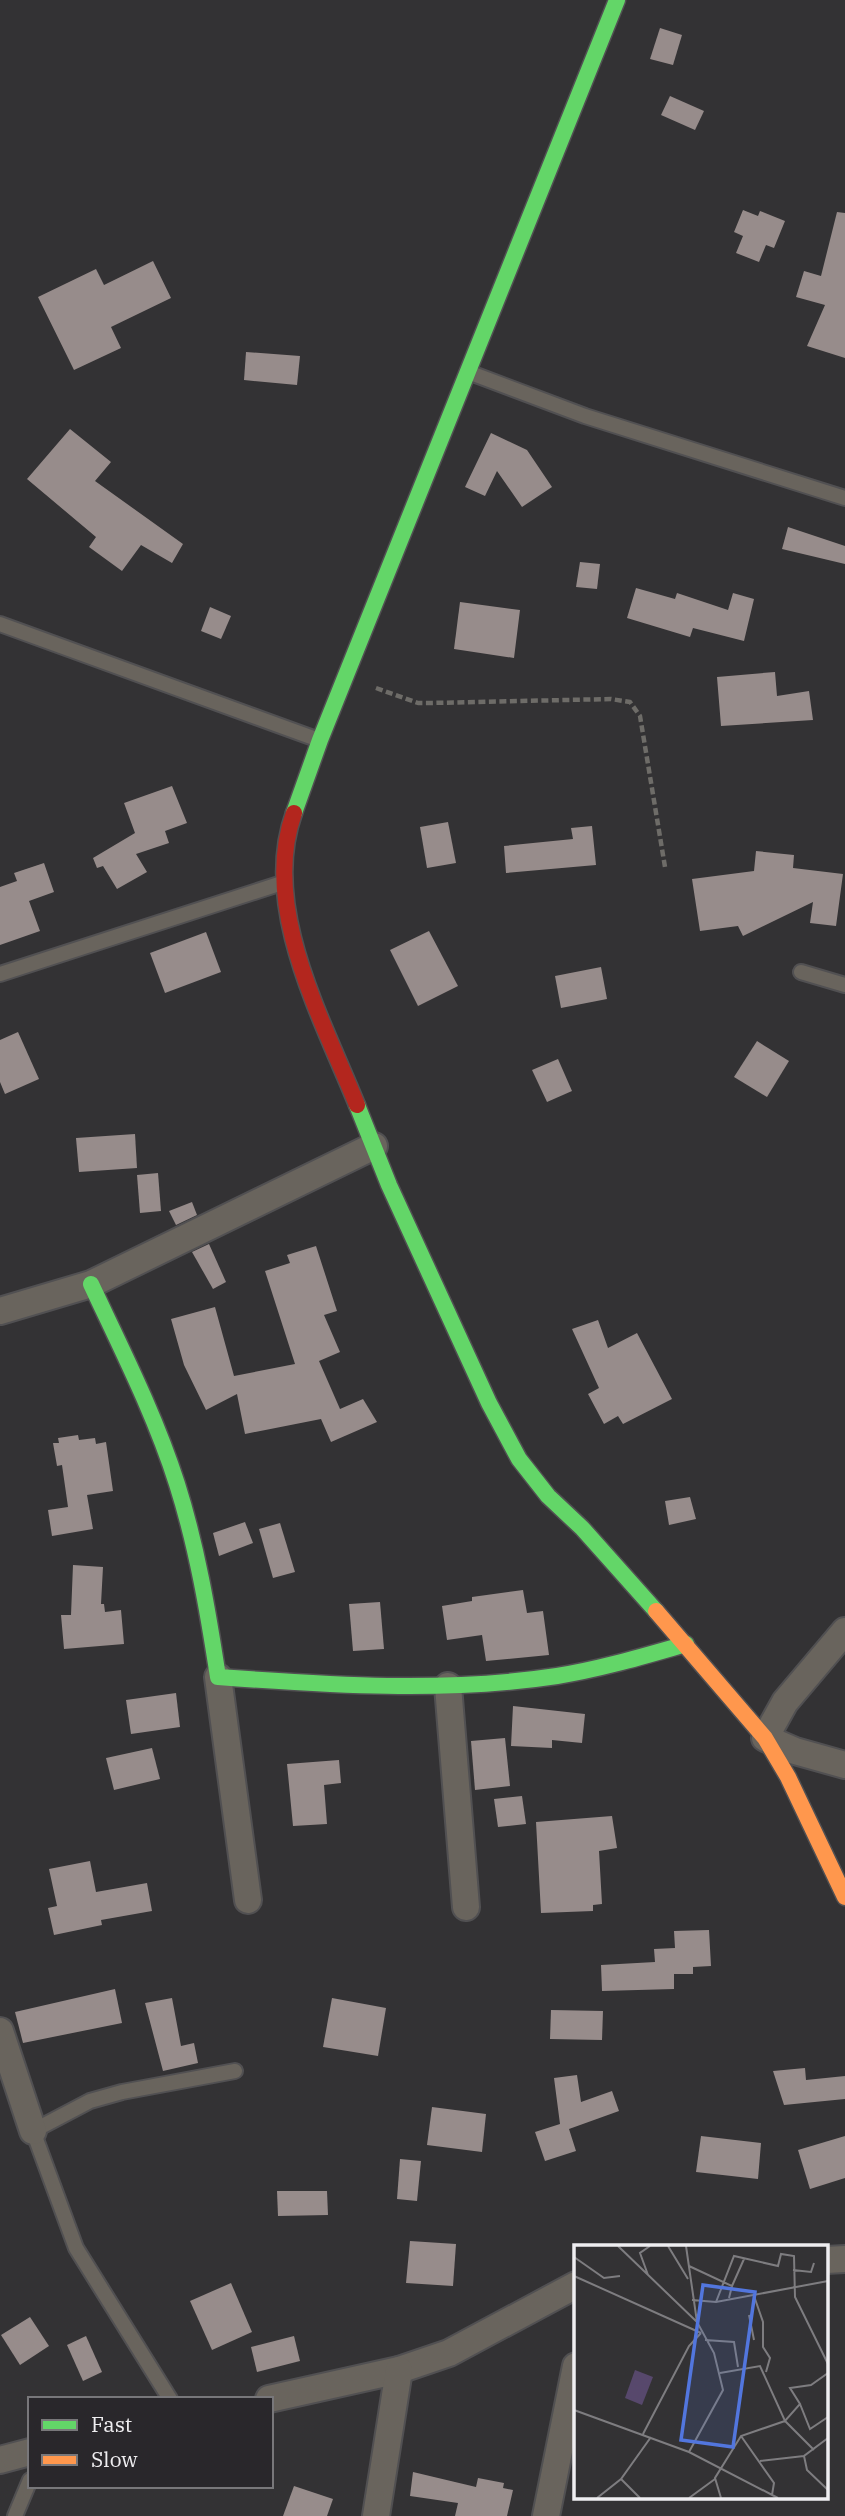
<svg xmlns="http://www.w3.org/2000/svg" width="845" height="2516" font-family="'IBM Plex Serif',serif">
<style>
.building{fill:#978c8b}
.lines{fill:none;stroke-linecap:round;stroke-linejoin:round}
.lane-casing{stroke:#515052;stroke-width:18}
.street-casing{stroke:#515052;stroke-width:30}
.fast-casing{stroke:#515052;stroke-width:19}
.slow-casing{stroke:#515052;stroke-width:19}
.jam-casing{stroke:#515052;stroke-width:19}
.path{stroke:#6e6c68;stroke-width:4.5;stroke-dasharray:7 3.5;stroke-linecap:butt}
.lane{stroke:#69645d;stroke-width:14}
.street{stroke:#69645d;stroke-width:26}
.fast{stroke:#63d668;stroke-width:16}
.slow{stroke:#ff974d;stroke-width:16}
.jam{stroke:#b3261e;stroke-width:16}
.inset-road{fill:none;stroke:#7e7d80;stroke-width:2}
.view{fill:#5276de;fill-opacity:0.15;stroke:#5276de;stroke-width:3.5}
.inset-edge{fill:none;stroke:#efeef1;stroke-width:3.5}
</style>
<rect width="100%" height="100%" fill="#333234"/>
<g class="building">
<polygon points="660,28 682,35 673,65 650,59"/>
<polygon points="670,96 704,111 695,130 661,115"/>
<polygon points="743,210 758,216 760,211 785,221 774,248 766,245 759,262 736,253 743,236 734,232"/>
<polygon points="837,212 845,213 845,358 807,346 825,305 796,297 804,271 821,276"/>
<polygon points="153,261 171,298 111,327 121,348 74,370 38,297 96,269 104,285"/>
<polygon points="246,352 300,356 297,385 244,380"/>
<polygon points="70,429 111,462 95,481 183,544 172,563 141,545 122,571 89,547 96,537 27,479"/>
<polygon points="491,433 527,450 552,487 522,507 497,471 485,496 465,487"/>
<polygon points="788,527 845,546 845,564 782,549"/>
<polygon points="580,562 600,564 597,589 576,587"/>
<polygon points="636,588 675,599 677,593 728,610 733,593 754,599 744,641 693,628 690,637 627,618"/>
<polygon points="460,602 520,610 514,658 454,649"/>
<polygon points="210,607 231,616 221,639 201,631"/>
<polygon points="775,672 777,696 809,691 813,720 721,726 717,677"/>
<polygon points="172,786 187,823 165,831 169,843 136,854 147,872 117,889 103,866 97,868 93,858 135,833 124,803"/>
<polygon points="448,822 456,863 427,868 420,827"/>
<polygon points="592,826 596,865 506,873 504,846 573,839 571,828"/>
<polygon points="756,851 794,855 793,868 843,874 836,926 810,923 813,902 743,936 738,926 700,931 692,879 754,871"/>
<polygon points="44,863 54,892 29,901 40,931 0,945 0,887 17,881 14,873"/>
<polygon points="429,931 458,986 418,1006 390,950"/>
<polygon points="206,932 221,972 165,993 150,953"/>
<polygon points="601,967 607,999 561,1008 555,976"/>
<polygon points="18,1032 39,1079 5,1094 0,1082 0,1040"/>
<polygon points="757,1041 789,1061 767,1097 734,1077"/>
<polygon points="558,1059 572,1091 547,1102 532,1070"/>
<polygon points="135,1134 137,1168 79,1172 76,1138"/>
<polygon points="158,1173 161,1211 140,1213 137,1175"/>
<polygon points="192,1202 197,1215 176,1225 169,1211"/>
<polygon points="209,1244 226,1282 213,1289 192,1252"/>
<polygon points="316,1246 337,1311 324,1315 340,1352 319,1361 340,1409 363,1399 377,1422 331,1442 321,1419 245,1434 237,1394 206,1410 184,1365 171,1319 215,1307 234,1376 295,1364 265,1271 290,1263 287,1255"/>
<polygon points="598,1320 608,1348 637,1333 672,1399 623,1424 618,1416 604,1424 588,1394 599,1388 572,1329"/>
<polygon points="78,1435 79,1440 95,1438 96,1444 106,1442 113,1491 87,1495 93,1529 52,1536 48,1510 68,1507 62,1465 57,1466 53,1443 59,1443 58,1438"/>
<polygon points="690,1497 696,1519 669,1525 665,1501"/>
<polygon points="245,1522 253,1543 219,1556 213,1533"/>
<polygon points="280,1523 295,1572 273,1578 259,1529"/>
<polygon points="73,1565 103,1567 101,1604 104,1604 105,1612 121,1610 124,1644 64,1649 61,1615 71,1615"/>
<polygon points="523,1590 527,1613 543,1611 549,1655 486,1661 482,1635 447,1640 442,1606 472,1601 472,1597"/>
<polygon points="380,1602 384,1649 353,1651 349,1604"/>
<polygon points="176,1693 180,1727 131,1734 126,1700"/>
<polygon points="513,1706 585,1714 582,1743 552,1740 552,1748 511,1746"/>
<polygon points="505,1738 510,1786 475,1790 471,1741"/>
<polygon points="152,1748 160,1779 114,1790 106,1758"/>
<polygon points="339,1760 341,1783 324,1785 327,1824 293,1826 287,1764"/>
<polygon points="522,1796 526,1824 498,1827 494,1799"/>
<polygon points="612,1816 617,1848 599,1851 602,1904 593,1905 593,1911 541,1913 536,1822"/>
<polygon points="90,1861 96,1892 147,1883 152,1911 101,1920 102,1925 54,1935 48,1908 57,1906 49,1869"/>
<polygon points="709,1930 711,1966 693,1967 693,1974 674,1974 674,1989 602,1991 601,1965 655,1962 654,1949 675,1948 674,1931"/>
<polygon points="115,1989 122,2023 23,2043 15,2012"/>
<polygon points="172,1998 181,2046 194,2043 198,2063 163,2071 145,2003"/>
<polygon points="332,1998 386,2008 378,2056 323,2047"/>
<polygon points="551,2010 603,2011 602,2040 550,2039"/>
<polygon points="805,2068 806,2080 845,2076 845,2099 784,2105 773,2071"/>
<polygon points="577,2075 581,2102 612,2091 619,2111 569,2129 576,2151 545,2161 535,2132 560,2124 554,2078"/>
<polygon points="432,2107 486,2114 482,2152 427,2145"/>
<polygon points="701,2136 761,2143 758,2179 696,2172"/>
<polygon points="845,2136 845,2178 810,2189 798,2150"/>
<polygon points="400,2159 421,2161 417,2201 397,2199"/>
<polygon points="277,2191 327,2191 328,2215 278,2216"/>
<polygon points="410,2241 456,2244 453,2286 406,2283"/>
<polygon points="231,2283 252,2332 212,2350 190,2301"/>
<polygon points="30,2317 49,2346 20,2365 1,2335"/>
<polygon points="86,2336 102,2372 83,2381 67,2345"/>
<polygon points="294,2336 300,2361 257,2372 251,2347"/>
<polygon points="413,2472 476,2487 478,2478 504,2483 503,2488 513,2490 507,2516 455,2516 458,2503 410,2496"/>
<polygon points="294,2486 333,2499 327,2516 283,2516"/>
</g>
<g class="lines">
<defs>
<g id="lane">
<polyline points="468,372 585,416 845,498"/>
<polyline points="0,624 319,740"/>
<polyline points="801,972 845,985"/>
<polyline points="0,974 282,883"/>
<polyline points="170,2399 76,2248 33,2131 90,2101 122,2092 235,2071"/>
<polyline points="15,2516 30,2480"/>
</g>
<g id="street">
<polyline points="0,1311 91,1284 374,1146"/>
<polyline points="845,1631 785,1702 765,1738 795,1751 845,1765"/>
<polyline points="218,1677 248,1900"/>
<polyline points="448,1686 466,1907"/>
<polyline points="0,2031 33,2131"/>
<polyline points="826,2260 845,2259"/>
<polyline points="269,2399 399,2370 449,2353 576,2285"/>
<polyline points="0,2460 30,2452"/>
<polyline points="376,2516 399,2370"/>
<polyline points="546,2516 576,2366"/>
</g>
<g id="fast">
<polyline points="294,813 320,740 617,0"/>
<polyline points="357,1105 389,1185 489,1403 519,1459 548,1496 582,1528 656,1611"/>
<path d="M91 1284C122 1350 155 1415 177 1484 197 1547 208 1612 218 1677 330 1685 445 1693 557 1676 601 1669 644 1656 686 1644"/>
</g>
<polyline id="slow" points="656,1611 765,1738 788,1777 845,1897"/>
<path id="jam" d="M294 813C260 907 322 1018 357 1105"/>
</defs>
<use href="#lane" class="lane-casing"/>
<use href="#street" class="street-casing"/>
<use href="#fast" class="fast-casing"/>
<use href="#slow" class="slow-casing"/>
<use href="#jam" class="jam-casing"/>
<polyline class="path" points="376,688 418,703 430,703 611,699 630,702 640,716 665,867"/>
<use href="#lane" class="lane"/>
<use href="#street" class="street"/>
<use href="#fast" class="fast"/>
<use href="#slow" class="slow"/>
<use href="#jam" class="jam"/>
</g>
<g transform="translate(574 2245)">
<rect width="254" height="254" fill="#333234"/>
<path d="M61 125 79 132 68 160 51 153Z" fill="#57486c"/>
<path class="inset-road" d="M44 1 123 77M94 1 114 34M112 1 123 77 140 108 149 145 115 207M0 12 30 33 46 31M115 21 158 41 155 53M219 25 237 27 240 18M74 30 66 8 76 1M0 31 127 88M158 41 170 14M180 51 189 77V102L196 113 192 127M118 55 142 57 254 36M142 57 160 11 204 21 207 9 220 11 221 52 254 119M175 70 180 95M131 95 160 97 164 122M146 128 186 121 211 176 226 159 216 143 237 140 254 128M226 159 236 184 254 172M0 165 115 207 204 253M69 189 115 101 127 88M167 191 200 238 198 250M254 193 230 211 233 225 254 245M186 216 230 211M47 234 66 253M23 253 47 234 77 192M115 253 141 234M147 253 141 233 167 191 211 176 240 205"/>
<path class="view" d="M129 40 181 47 159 202 107 195Z"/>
<rect width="254" height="254" class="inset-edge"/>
</g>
<rect x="28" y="2397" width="245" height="91" fill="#29272b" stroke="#78777a" stroke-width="2"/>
<rect x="42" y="2420" width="35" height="10" fill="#63d668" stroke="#78777a" stroke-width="2"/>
<text x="91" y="2432" font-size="21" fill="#efeef1">Fast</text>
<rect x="42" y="2455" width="35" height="10" fill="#ff974d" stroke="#78777a" stroke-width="2"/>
<text x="91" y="2467" font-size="21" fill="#efeef1">Slow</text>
</svg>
